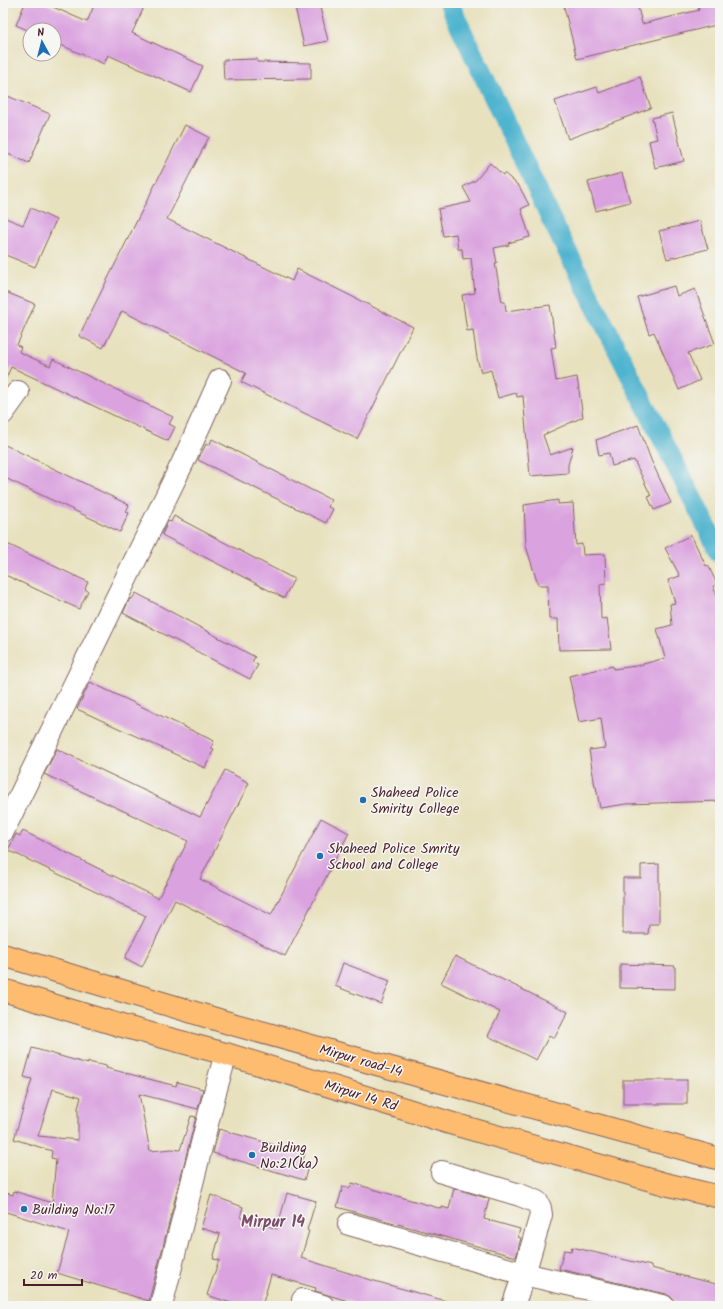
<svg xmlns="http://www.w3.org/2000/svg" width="723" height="1309" font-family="Kalam,sans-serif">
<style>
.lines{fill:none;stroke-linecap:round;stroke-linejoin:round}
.canal{stroke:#50b4cf;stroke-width:20}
.building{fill:#daa2df;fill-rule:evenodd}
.street-casing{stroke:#81635e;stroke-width:24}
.primary-casing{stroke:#81635e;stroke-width:24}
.street{stroke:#fff;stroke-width:22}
.primary{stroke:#fdbc70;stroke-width:22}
.poi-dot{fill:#1f6fb2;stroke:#f6f6f2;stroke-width:1.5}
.labels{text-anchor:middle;stroke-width:3;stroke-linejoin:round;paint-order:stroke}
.poi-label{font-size:14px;fill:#4a1f2b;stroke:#f6f6f2;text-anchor:start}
.street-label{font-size:14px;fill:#4a1f2b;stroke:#f6f6f2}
.quarter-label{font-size:16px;font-weight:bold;fill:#7c4d6a;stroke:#f6f6f2}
</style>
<rect width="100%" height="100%" fill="#f6f6f2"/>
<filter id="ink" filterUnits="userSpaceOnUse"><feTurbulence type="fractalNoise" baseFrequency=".025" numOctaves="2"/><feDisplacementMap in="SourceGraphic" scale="8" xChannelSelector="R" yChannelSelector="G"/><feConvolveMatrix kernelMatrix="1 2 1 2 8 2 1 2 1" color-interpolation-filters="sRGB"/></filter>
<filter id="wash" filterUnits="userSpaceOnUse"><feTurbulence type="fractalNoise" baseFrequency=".012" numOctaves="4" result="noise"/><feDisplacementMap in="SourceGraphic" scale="16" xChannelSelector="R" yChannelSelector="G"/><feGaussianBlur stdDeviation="0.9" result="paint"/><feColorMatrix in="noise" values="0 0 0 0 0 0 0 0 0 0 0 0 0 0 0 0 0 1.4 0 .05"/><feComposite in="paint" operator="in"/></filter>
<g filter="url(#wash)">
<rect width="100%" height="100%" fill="#e8e1be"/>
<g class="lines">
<polyline class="canal" points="449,3 551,219 720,553"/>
</g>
<g id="blocks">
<g class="building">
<polygon points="25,3 44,3 87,22 95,3 146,3 132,33 203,66 191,92 108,55 104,64 54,42 54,30 30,30 30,31 16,25"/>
<polygon points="294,3 319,3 328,41 304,46"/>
<polygon points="563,3 637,3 642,24 699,10 697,3 720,3 720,24 577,59"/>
<polygon points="257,59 257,62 311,63 311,79 224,80 223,60"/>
<polygon points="640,77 651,108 568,139 555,101 597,87 599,93"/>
<polygon points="3,94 50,114 29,163 3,152"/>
<polygon points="672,113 684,161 655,168 649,141 657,139 652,118"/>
<polygon points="185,125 209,137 167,219 292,281 297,269 413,327 357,439 241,382 246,373 122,311 103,348 79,336"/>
<polygon points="490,163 503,175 504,173 519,186 529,205 521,209 530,237 508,243 509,245 494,248 497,263 495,263 502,302 505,302 506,311 550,305 556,347 551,348 556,381 577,377 583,417 543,435 550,455 573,447 568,465 568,473 530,476 523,396 517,397 516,393 498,398 491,370 481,373 477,358 473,330 467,331 462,295 475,293 471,258 463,259 462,249 458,249 456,234 443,236 438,209 471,202 463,187 476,180"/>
<polygon points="622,173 630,202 596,211 588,182"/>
<polygon points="31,208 56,220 35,267 3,254 3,217 23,225"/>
<polygon points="700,221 708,249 667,259 659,231"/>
<polygon points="674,286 677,296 695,289 715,344 688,353 700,380 679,390 654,332 649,334 637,297"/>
<polygon points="3,291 35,304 17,345 21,347 19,352 50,366 53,359 173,417 169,424 175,427 168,441 11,367 3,385"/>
<polygon points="638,425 651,460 671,503 654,510 648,497 651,496 634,460 612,466 609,453 599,455 596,440"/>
<polygon points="212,439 331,500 328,507 333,509 326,523 198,460 206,444 209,446"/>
<polygon points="3,444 129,505 126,512 129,513 120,532 3,477"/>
<polygon points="558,500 558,504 573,503 576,545 582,544 583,555 605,554 606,583 600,584 601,619 607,618 611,649 559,650 558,619 549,619 548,585 538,585 526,546 524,505"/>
<polygon points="174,516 294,579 284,598 162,535 168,521 171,522"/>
<polygon points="691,535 706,566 708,565 717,584 713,586 720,605 720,801 626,804 600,808 596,787 595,787 589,750 605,748 601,718 579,722 569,676 613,666 613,669 636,666 665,658 657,629 672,625 670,604 675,603 668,580 680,576 665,548"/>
<polygon points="3,542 88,582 85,589 88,591 79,609 3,574"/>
<polygon points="136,593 255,657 252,662 258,665 250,679 123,613 130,598 132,599"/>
<polygon points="90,682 214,741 211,748 214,749 205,768 77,709"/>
<polygon points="57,749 200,817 225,770 249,783 200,879 271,915 321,818 349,833 285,956 175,900 142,967 125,958 146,916 8,850 16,834 20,836 23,831 158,898 188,841 44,774"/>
<polygon points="659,864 659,924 649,924 648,934 623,934 623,878 641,878 641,865"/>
<polygon points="455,956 568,1012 554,1039 549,1036 536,1060 488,1036 500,1012 441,983"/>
<polygon points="343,963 390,981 381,1004 335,986"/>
<polygon points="620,964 675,966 675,989 620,988"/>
<path d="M32 1048 88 1064V1062L107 1066 106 1068 176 1086 177 1082 203 1089 198 1109 139 1094 150 1151 172 1149 180 1150 191 1116 196 1117 149 1301 57 1273 69 1232 3 1211V1192L13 1195 14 1191 52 1203 56 1159 51 1158 52 1151 14 1139 32 1079 24 1077ZM53 1089 81 1097 78 1108V1140L38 1136Z"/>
<rect x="623" y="1080" width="64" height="24"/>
<polygon points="219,1129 305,1154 302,1162 309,1164 304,1180 213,1153"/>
<polygon points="352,1183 442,1209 442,1207 449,1209 454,1188 489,1199 484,1219 520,1229 518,1237 521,1238 516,1257 337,1207 343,1186 350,1188"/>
<polygon points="287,1193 316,1201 307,1230 309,1231 301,1258 371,1280 446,1301 446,1306 364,1306 315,1291 316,1288 271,1275 262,1306 240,1306 207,1295 219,1260 213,1259 220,1234 201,1228 211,1195 243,1207 240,1217 277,1229"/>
<polygon points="572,1247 651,1266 651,1268 720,1285 720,1306 693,1306 675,1302 671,1297 666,1294 559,1269 564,1250 571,1251"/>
</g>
</g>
</g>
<g filter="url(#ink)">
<use href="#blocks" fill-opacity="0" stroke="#81635e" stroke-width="1"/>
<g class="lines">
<defs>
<g id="street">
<polyline points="3,413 18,392"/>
<polyline points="3,831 183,462 220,380"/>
<polyline points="442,1172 520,1195 537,1202 540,1208 541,1215 524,1274 513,1306"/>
<polyline points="349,1224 524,1274 663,1306"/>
<polyline points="303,1300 323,1306"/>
<polyline points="161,1306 215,1092 226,1054"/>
</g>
<g id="primary">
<polyline points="3,955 232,1024 720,1159"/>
<polyline points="3,990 122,1026 226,1054 450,1123 665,1184 720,1197"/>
</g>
</defs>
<use href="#street" class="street-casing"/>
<use href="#primary" class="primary-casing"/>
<use href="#street" class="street"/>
<use href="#primary" class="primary"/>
</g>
</g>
<g class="poi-dot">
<circle cx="363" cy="800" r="4"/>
<circle cx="320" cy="856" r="4"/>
<circle cx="252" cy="1155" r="4"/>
<circle cx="24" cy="1209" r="4"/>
</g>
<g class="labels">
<g class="poi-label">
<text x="371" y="797">Shaheed Police<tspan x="371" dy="16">Smirity College</tspan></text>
<text x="328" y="853">Shaheed Police Smrity<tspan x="328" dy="16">School and College</tspan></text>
<text x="260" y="1152">Building<tspan x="260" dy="16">No:21(ka)</tspan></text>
<text x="32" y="1214">Building No:17</text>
</g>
<g class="street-label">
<text transform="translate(361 1060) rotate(16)" y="5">Mirpur road-14</text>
<text transform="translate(361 1095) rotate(17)" y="5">Mirpur 14 Rd</text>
</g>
<g class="quarter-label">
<text x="273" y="1227">Mirpur 14</text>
</g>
</g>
<rect width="723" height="1309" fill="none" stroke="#f6f6f2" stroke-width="16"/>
<g transform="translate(42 42) rotate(353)"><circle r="19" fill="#f6f6f2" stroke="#b1a0a2"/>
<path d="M0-3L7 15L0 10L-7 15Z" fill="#1f6fb2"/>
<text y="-6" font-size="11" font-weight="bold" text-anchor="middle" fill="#4a1f2b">N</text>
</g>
<path d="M24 1279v6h58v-6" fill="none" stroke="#4a1f2b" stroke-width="2"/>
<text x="30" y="1279" font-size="12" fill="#4a1f2b" stroke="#f6f6f2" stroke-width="3" paint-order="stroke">20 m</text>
</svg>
